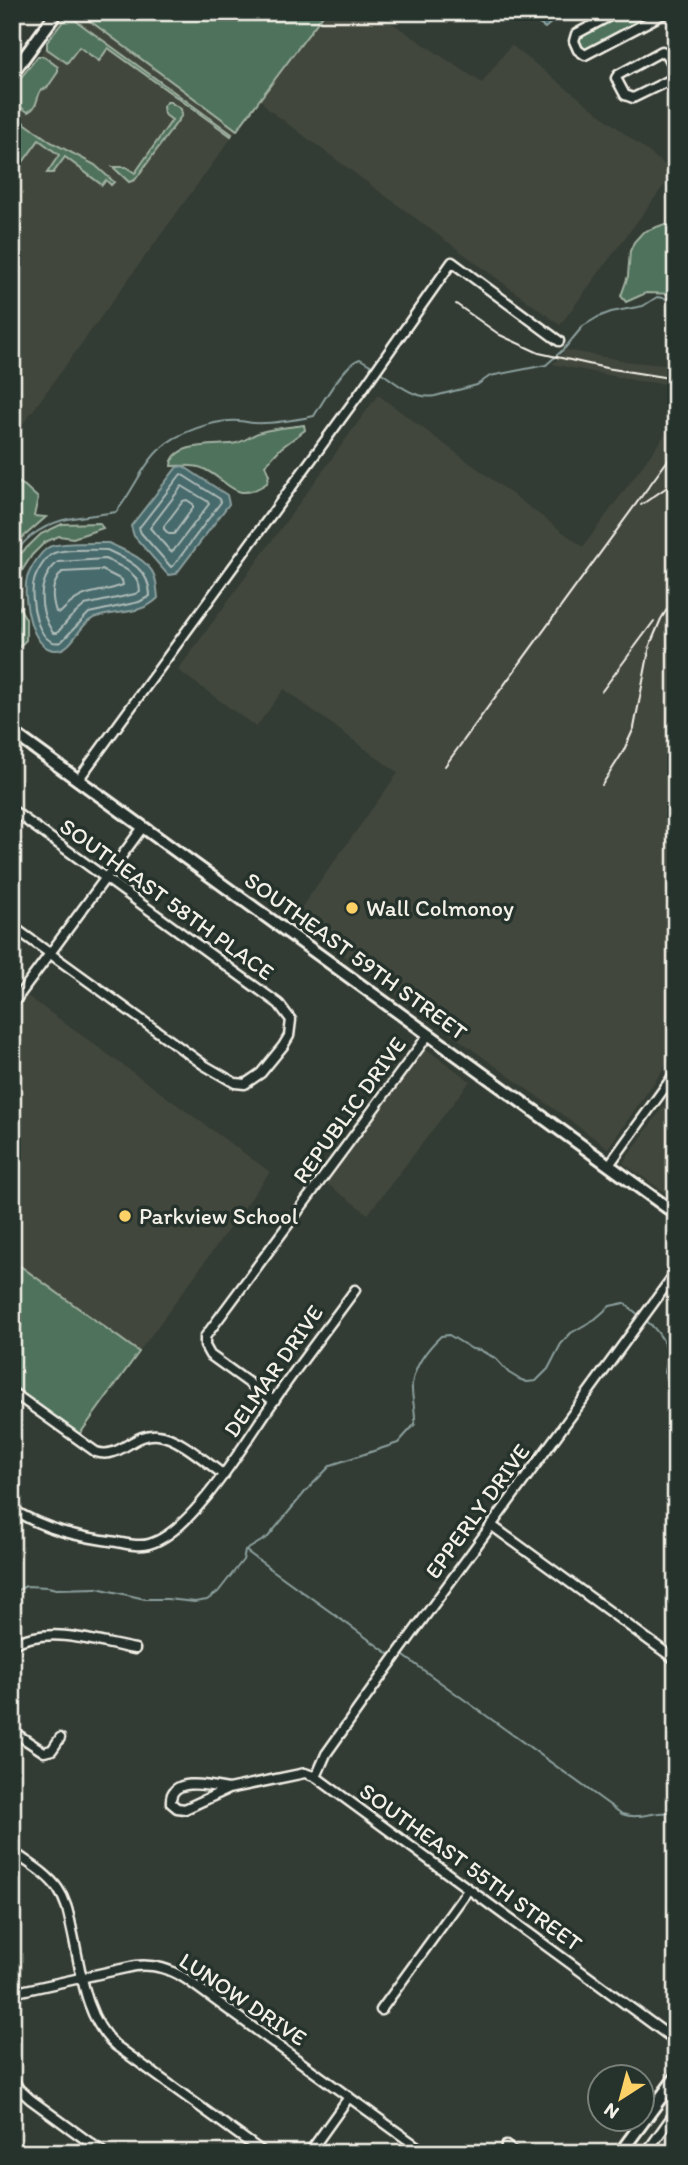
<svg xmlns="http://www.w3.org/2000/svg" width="688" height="2165" font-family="Itim,sans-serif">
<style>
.built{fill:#42473c}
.green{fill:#50725c;stroke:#a2b2a2;stroke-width:2}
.water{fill:#476a6d;stroke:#8ca09e;stroke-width:2}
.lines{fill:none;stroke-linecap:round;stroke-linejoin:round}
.shore{stroke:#afbbb7;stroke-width:2}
.stream{stroke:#8ca09e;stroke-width:2}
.minor-casing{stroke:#f4f1e8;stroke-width:13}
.major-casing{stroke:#f4f1e8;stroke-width:16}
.minor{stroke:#26332d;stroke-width:8}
.major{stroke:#26332d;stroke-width:10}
.rail{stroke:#f4f1e8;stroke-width:2}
.poi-dot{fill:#ffd166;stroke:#26332d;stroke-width:2.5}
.labels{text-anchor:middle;stroke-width:7;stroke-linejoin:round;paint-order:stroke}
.street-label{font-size:23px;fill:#f4f1e8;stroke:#26332d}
.poi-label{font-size:23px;fill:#f4f1e8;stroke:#26332d;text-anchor:start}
</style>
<rect width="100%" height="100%" fill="#333c34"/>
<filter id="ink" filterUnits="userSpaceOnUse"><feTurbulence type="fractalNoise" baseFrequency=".0143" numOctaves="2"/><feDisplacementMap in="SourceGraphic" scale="14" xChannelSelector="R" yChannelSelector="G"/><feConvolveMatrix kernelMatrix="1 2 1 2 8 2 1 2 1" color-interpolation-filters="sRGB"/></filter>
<g filter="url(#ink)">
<g class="built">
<polygon points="70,12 78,12 237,130 12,439 12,94"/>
<polygon points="325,12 375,12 482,83 511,45 674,172 560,325 268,109 260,99"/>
<polygon points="566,350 631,362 676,366 676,385 638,381 553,364"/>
<polygon points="378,395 583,547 676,420 676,1051 608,1148 293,919 398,773 284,689 256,727 178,670"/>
<polygon points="26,995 270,1172 139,1352 12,1260 12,1014"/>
<polygon points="425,1048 470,1081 368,1214 326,1183"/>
<polygon points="676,1089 676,1200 623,1163"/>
</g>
<g class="green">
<polygon points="78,12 325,12 237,130"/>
<polygon points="619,12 662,12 585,53 575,37"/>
<polygon points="68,15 232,134 231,136 108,48 99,61 79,47 67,63 47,49 47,42"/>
<path d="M38 56H43L58 67V72L47 88 41 90C36 98 38 108 28 112L12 102V89Z"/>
<polygon points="167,102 170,102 181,109 182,115 135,180 129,182 113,167 126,167 135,173 172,120 164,114 163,106"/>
<polygon points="12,114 51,142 95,165 114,182 111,185 106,180 102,185 65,157 53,173 47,173 59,155 39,140 23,162 12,154"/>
<polygon points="662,225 676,226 676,294 646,293 626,302 621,296 628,276 630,251 634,242 643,232"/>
<path d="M304 425 305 430 281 448 265 465 269 475 267 483C235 505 231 482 204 469 196 464 181 466 171 466 173 440 220 447 237 443 245 441 253 434 261 432 275 428 290 427 304 425Z"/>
<polygon points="12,479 25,486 38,498 34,516 46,517 12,547"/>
<polygon points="99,523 103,528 73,538 59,536 45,542 32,555 12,586 12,562 41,534 62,524"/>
<polygon points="12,586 15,600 26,619 26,640 15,651 12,649"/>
<polygon points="12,1260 139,1352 79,1435 12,1387"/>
</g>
<g class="water">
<polygon points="522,12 559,12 560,15 545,28"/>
<polygon points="183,466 227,495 229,504 176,574 168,575 134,536 131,526 177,467"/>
<path d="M108 543C124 550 147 559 154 575 157 582 157 590 158 598 139 617 114 609 92 619 79 625 73 649 57 650 31 652 22 597 27 578 30 569 40 552 49 547 59 542 96 543 108 543Z"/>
</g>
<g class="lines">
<g class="shore">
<polygon points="181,474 220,499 221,502 174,565 171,567 141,533 139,528"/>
<polygon points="182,486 207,501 209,504 174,550 171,552 150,528"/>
<polygon points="187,500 193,504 193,508 174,534 169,534 164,529 164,526 183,501"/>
<path d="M107 550C129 560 150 570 150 596L139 602 89 613 61 642C37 648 29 597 34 581 36 573 45 558 52 554 62 548 95 550 107 550Z"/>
<path d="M105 559C120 566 140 573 140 591L135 594 85 605 70 618 57 633H53C38 610 36 581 58 562Z"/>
<path d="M102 570 122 580 123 585C93 596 85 587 60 613L56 612C51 596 51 585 62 572Z"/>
</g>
<g class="stream">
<polyline points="12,17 19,12"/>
<path d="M379 371C395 382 414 400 435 396L477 385 490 376 546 365 565 348 583 326 598 317 611 312 643 306 657 297 676 300"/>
<path d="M12 556C18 550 24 541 31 536 62 514 81 518 116 512 133 492 141 467 159 450 175 433 215 419 239 421 244 421 249 423 254 423 274 424 295 420 314 416 323 401 345 363 360 359L374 367"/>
<path d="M644 1319C656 1328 670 1345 667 1361 667 1365 665 1369 665 1373L676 1376"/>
<polyline points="246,1551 389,1654"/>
<path d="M12 1593 26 1586 48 1587 56 1589 97 1588 145 1599H167L195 1602 207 1600 218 1592 243 1560 245 1551 268 1537 305 1492 331 1465 398 1443 415 1424C416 1410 411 1397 412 1384 415 1365 427 1349 441 1336L449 1335 472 1349 480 1350 495 1358 509 1373 519 1379 527 1382 536 1381 548 1369 561 1344 571 1333 595 1319 610 1306 624 1303 640 1316"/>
<path d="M404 1656 622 1814C641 1821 658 1808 676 1815"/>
</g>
<defs>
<g id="minor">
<polyline points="617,12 576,34 574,41 578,50 585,55 667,12"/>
<polyline points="676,71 667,54 662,51 618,75 616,78 625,95 633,98 676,77"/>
<polyline points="78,780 362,390 452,262 559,341"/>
<polyline points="12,810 279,1004 291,1020 289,1036 283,1046 261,1073 245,1084 235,1083 204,1065 12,926"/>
<polyline points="12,1005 143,827"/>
<polyline points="609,1165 676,1072"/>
<path d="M12 1392 96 1452C120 1460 133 1432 158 1435 179 1437 207 1463 224 1475"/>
<polyline points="274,1401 210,1355 205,1346 205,1337 429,1034"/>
<path d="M12 1509C45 1530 79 1537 117 1542 127 1544 139 1547 149 1544 193 1532 247 1439 273 1402 299 1364 328 1327 355 1290"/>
<polyline points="491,1525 676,1660"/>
<path d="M12 1644C53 1625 94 1642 135 1649"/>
<polyline points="12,1731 44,1752 52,1750 60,1738"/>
<polyline points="316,1777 326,1754 380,1678 676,1272"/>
<path d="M228 1789C212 1786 169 1775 171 1803L177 1808 185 1809 228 1789 305 1773 316 1777 676 2041"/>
<path d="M12 1851C28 1863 47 1873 58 1889 67 1902 69 1916 72 1930 81 1969 84 2017 115 2045L264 2153"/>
<path d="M12 1993 135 1966C155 1964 170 1969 186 1979L426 2153"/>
<polyline points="381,2010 468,1890"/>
<polyline points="12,2078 19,2089 30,2099 104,2153"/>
<polyline points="506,2146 515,2153"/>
<polyline points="309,2153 349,2097"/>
<polyline points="646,2153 676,2111"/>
</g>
<g id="major">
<polyline points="12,74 57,12"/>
<polyline points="12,732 676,1214"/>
<polyline points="620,2153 676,2077"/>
</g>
</defs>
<use href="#minor" class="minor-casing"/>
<use href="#major" class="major-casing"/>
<use href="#minor" class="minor"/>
<use href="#major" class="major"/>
<g class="rail">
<polyline points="456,304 500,335 539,353 606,368 676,379"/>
<polyline points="641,505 676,481"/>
<polyline points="602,691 654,621"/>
<polyline points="445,766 676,449"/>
<polyline points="602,785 623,752 634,728 650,645 661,619 676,595"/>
</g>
</g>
</g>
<g class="poi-dot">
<circle cx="352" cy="908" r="7"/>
<circle cx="125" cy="1216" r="7"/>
</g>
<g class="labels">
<g class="street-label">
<text transform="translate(167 899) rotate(36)" y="8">SOUTHEAST 58TH PLACE</text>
<text transform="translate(356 956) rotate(36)" y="8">SOUTHEAST 59TH STREET</text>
<text transform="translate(349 1110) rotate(-54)" y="8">REPUBLIC DRIVE</text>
<text transform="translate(273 1371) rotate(-55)" y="8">DELMAR DRIVE</text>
<text transform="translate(477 1511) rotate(-54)" y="8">EPPERLY DRIVE</text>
<text transform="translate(471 1867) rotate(36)" y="8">SOUTHEAST 55TH STREET</text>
<text transform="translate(243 1999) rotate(34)" y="8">LUNOW DRIVE</text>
</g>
<g class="poi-label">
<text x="366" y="916">Wall Colmonoy</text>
<text x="139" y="1224">Parkview School</text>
</g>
</g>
<rect width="688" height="2165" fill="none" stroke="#26332d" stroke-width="42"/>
<rect x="21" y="21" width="646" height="2123" fill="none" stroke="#f4f1e8" stroke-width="2.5" filter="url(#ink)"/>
<g transform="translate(621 2098) rotate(216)"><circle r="33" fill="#26332d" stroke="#787f78" stroke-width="2"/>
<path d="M0-5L12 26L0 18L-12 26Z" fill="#ffd166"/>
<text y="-10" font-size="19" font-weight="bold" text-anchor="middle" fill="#f4f1e8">N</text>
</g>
</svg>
